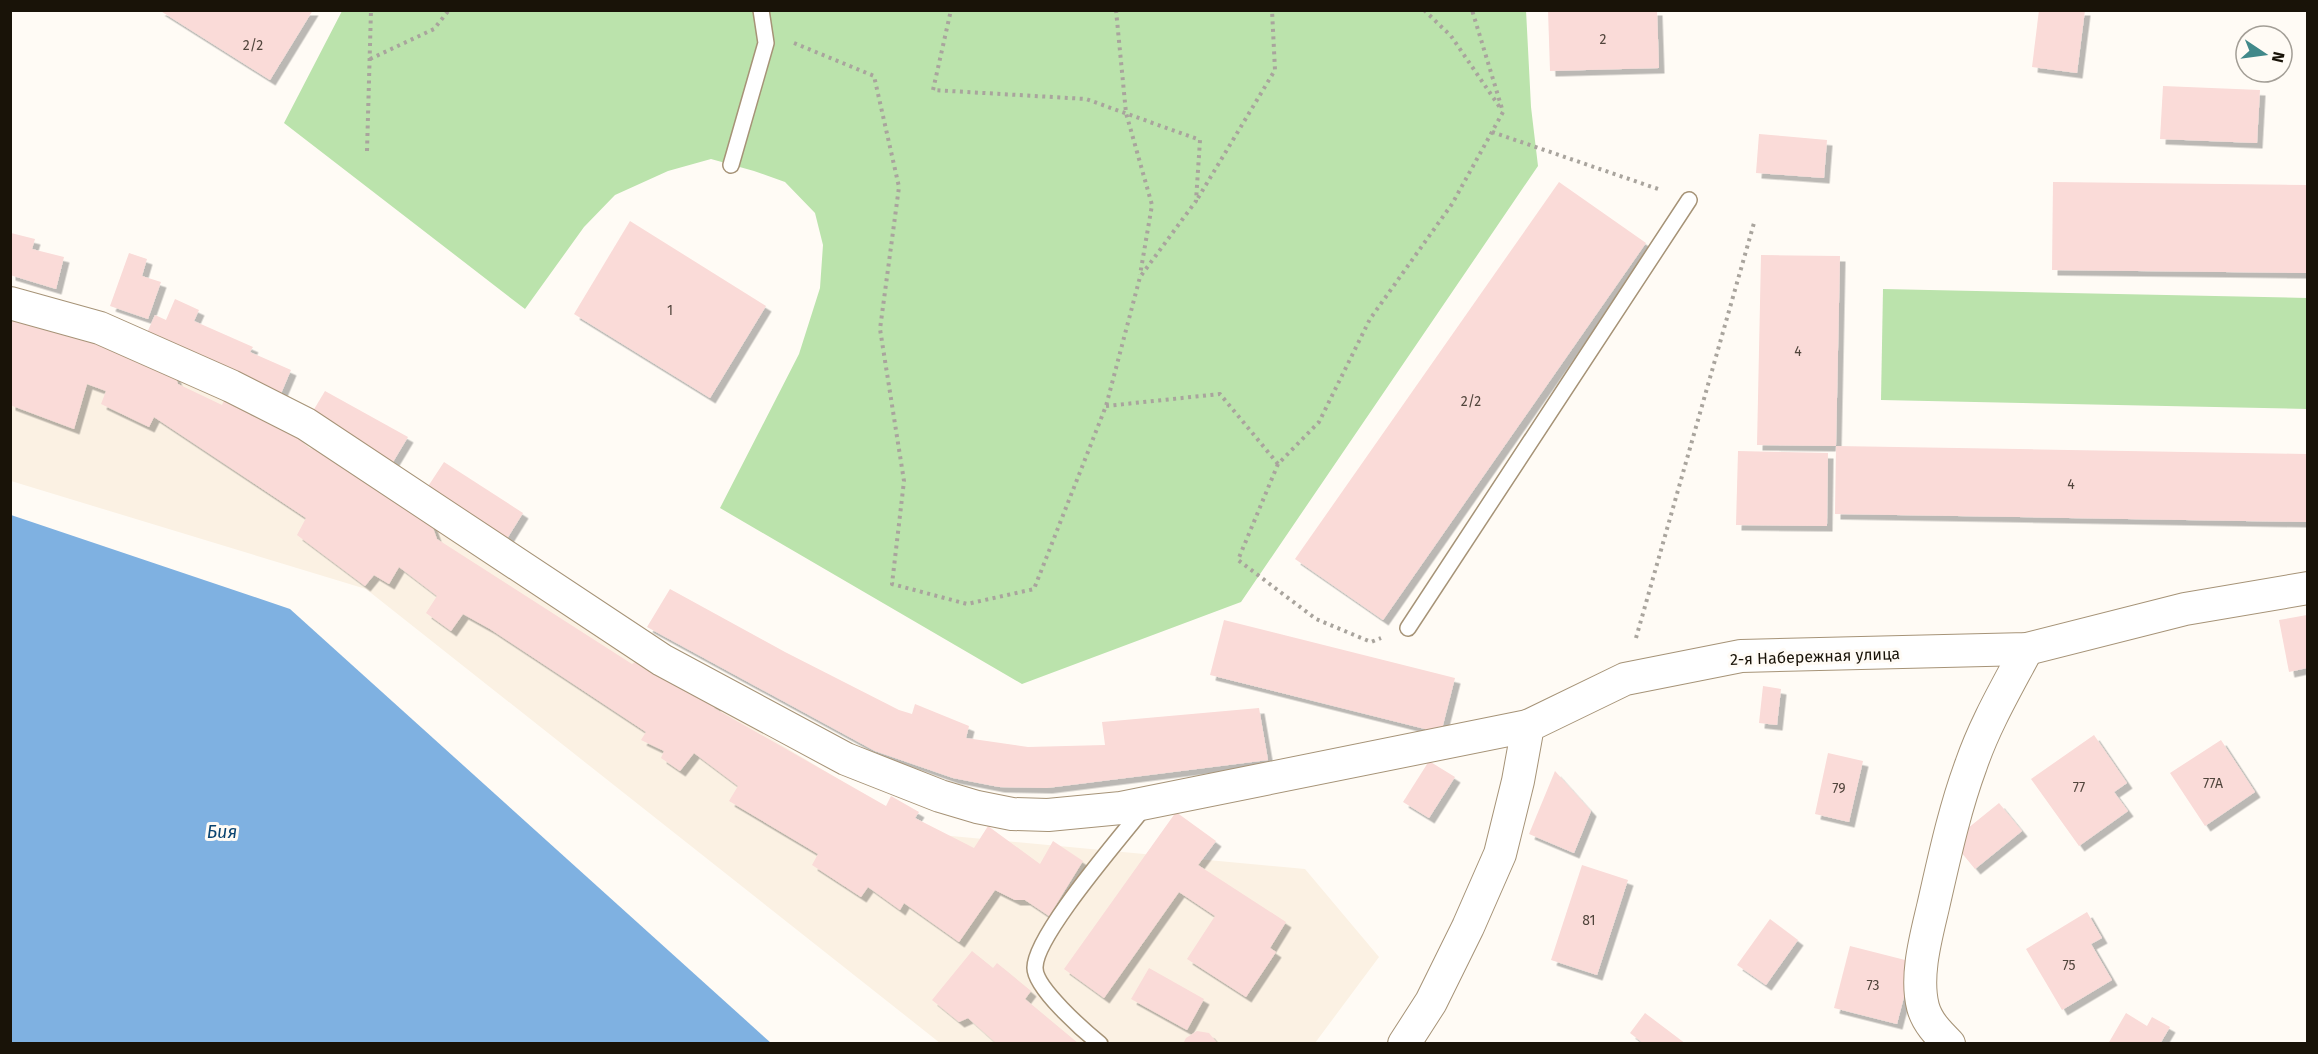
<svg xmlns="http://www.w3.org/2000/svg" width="2318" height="1054" font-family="'Fira Sans',sans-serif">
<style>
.built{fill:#fbf1e3}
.green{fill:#bbe3ac}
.water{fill:#7fb1e1}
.building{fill:#fadbd8;filter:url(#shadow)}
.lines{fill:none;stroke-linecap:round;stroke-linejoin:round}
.lane-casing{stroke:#a69377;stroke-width:18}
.street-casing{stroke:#a69377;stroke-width:34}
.path{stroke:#a9a49d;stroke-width:4;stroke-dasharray:3 4.5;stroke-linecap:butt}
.lane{stroke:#fff;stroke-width:15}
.street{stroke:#fff;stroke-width:32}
.labels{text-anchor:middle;stroke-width:6;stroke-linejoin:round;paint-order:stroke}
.number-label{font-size:14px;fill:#51453c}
.street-label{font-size:16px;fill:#191308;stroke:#fffbf5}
.water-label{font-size:18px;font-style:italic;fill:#0a4470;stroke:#fffbf5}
</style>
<defs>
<filter id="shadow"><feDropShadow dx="5.5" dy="5.5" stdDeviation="0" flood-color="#0004"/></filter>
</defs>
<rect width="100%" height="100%" fill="#fffbf5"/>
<polygon class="built" points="10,314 286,424 638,659 930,834 1305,869 1379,957 1315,1043 940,1043 366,589 11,481"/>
<g class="green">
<polygon points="1526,10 1531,107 1538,166 1241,602 1022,684 720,508 799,354 820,288 823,245 815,213 785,182 754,171 711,159 668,171 615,195 584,227 525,309 284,123 342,11"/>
<polygon points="1883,289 2307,298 2307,409 1881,400"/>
</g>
<polygon class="water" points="11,515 290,609 771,1043 11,1043"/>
<g class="building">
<polygon points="159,10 313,10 270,80"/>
<polygon points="1548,10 1657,10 1659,68 1550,71"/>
<polygon points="2039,10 2085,10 2077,73 2032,67"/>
<polygon points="2163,86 2260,90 2257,143 2160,139"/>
<polygon points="1759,134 1827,140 1824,178 1756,173"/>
<polygon points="1559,182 1646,243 1383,620 1295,559"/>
<polygon points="2053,182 2307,185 2307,273 2052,270"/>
<polygon points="630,221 766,306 710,398 574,314"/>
<polygon points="11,233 35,239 32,249 64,257 56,289 10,275"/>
<polygon points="129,253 147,259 142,276 161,282 148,319 110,306"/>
<polygon points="1761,255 1840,256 1836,446 2307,454 2307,522 1835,514 1836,446 1757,445"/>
<polygon points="175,299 199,310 194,321 253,347 250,352 291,370 280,396 145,337 155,315 166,320"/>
<polygon points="10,321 74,334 174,373 178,384 222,405 225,398 251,410 250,415 291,432 309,448 322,451 428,514 437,539 632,664 637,661 717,702 714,708 886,806 891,796 919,812 915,818 974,848 988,826 1040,864 1053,841 1083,861 1049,916 1025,900 1015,900 995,890 959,942 904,903 900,910 868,887 861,897 812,865 818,854 729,801 738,786 694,753 680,771 661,758 664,751 641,740 646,732 490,629 463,614 451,631 426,613 437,596 399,567 389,584 374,575 365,586 297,535 306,518 154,417 149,427 101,404 106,391 87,384 74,429 10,405"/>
<polygon points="325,391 408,437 393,462 310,416"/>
<polygon points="1738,451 1828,453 1827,526 1736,525"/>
<polygon points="444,462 523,513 505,542 425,491"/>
<polygon points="670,589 785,652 899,710 912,714 915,704 969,726 966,738 1028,747 1105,745 1102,722 1259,708 1268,760 1047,788 999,787 953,778 875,751 647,627"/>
<polygon points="2307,615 2307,668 2289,672 2279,620"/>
<polygon points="1224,620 1455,678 1441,733 1210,675"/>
<polygon points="1763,686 1781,689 1777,725 1759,723"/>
<polygon points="2094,735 2127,783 2114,792 2128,811 2079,846 2031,779"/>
<polygon points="2221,740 2255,792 2205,826 2170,773"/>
<polygon points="1828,753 1863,761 1849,822 1815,814"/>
<polygon points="1429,761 1455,777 1429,818 1403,802"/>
<polygon points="1555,771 1591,811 1574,853 1529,834"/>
<polygon points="1999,803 2022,831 1975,869 1952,841"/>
<polygon points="1176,812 1216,841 1198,865 1286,922 1270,948 1276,952 1246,997 1187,959 1215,916 1179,892 1104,998 1064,969"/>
<polygon points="1582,865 1628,880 1597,975 1551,960"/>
<polygon points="2087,912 2102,938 2091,944 2112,980 2062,1010 2026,949"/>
<polygon points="1770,919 1798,940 1766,985 1737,965"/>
<polygon points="1850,946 1913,962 1897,1024 1834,1008"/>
<polygon points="972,951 993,968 997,963 1031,991 1025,999 1079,1044 997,1044 968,1018 959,1022 932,1000"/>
<polygon points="1149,968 1204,999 1187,1030 1131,999"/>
<polygon points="1645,1013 1686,1044 1644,1044 1630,1033"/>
<polygon points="2126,1013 2147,1026 2152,1017 2170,1027 2160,1044 2108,1044"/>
<polygon points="1197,1031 1209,1033 1218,1044 1183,1044 1186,1038"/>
</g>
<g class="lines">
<defs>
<g id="lane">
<polyline points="731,165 766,43 761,10"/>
<polyline points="1408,628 1689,200"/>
<path d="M1100 1044C1084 1031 1035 988 1035 968 1034 936 1123 835 1146 805"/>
</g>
<g id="street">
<polyline points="10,303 100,328 231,386 306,424 662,660 846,759 940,796 977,807 1012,814 1048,815 1121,808 1528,726"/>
<polyline points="1404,1044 1431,1002 1468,927 1500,854 1518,781 1528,726 1625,679 1741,656 2027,649 2185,609 2308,588"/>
<path d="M1949 1044C1938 1033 1927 1022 1923 1007 1915 976 1926 937 1933 907 1944 859 1954 811 1971 765 1985 724 2007 687 2027 649"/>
</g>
</defs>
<use href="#lane" class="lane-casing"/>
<use href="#street" class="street-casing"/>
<g class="path">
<polyline points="1116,10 1126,113 1152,205 1140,275"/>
<polyline points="1424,10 1451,36 1501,109"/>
<polyline points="794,43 874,76 899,187 880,329 904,481 892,584 967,604 1034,589 1106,406 1140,277 1196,201 1200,140 1086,99 933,90 951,10"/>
<polyline points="370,59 434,29 449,10"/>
<polyline points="1492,132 1661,190"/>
<polyline points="367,151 371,10"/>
<polyline points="1198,198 1275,70 1272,10"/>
<polyline points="1106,406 1220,394 1278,464 1319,422 1370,319 1452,204 1503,112 1472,10"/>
<polyline points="1278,464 1238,560 1316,619 1371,642 1381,638"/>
<polyline points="1636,638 1754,223"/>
</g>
<use href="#lane" class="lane"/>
<use href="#street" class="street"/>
</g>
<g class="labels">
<g class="number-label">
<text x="1603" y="44">2</text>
<text x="253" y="50">2/2</text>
<text x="670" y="315">1</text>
<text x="1798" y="356">4</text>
<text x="1471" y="406">2/2</text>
<text x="2071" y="489">4</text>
<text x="2213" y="788">77А</text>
<text x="2079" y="792">77</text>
<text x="1839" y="793">79</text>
<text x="1589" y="925">81</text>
<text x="2069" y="970">75</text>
<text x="1873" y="990">73</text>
</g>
<g class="street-label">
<text transform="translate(1815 656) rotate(-2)" y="6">2-я Набережная улица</text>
</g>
<g class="water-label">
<text x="222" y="838">Бия</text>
</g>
</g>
<rect width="2318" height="1054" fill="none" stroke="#191308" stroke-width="24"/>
<g transform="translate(2264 54) rotate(103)"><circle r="28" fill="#fffbf5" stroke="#a39e96" stroke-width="1.5"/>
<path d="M0-4.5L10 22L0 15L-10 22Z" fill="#41898a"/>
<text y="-9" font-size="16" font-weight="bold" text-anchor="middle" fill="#191308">N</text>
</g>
</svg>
